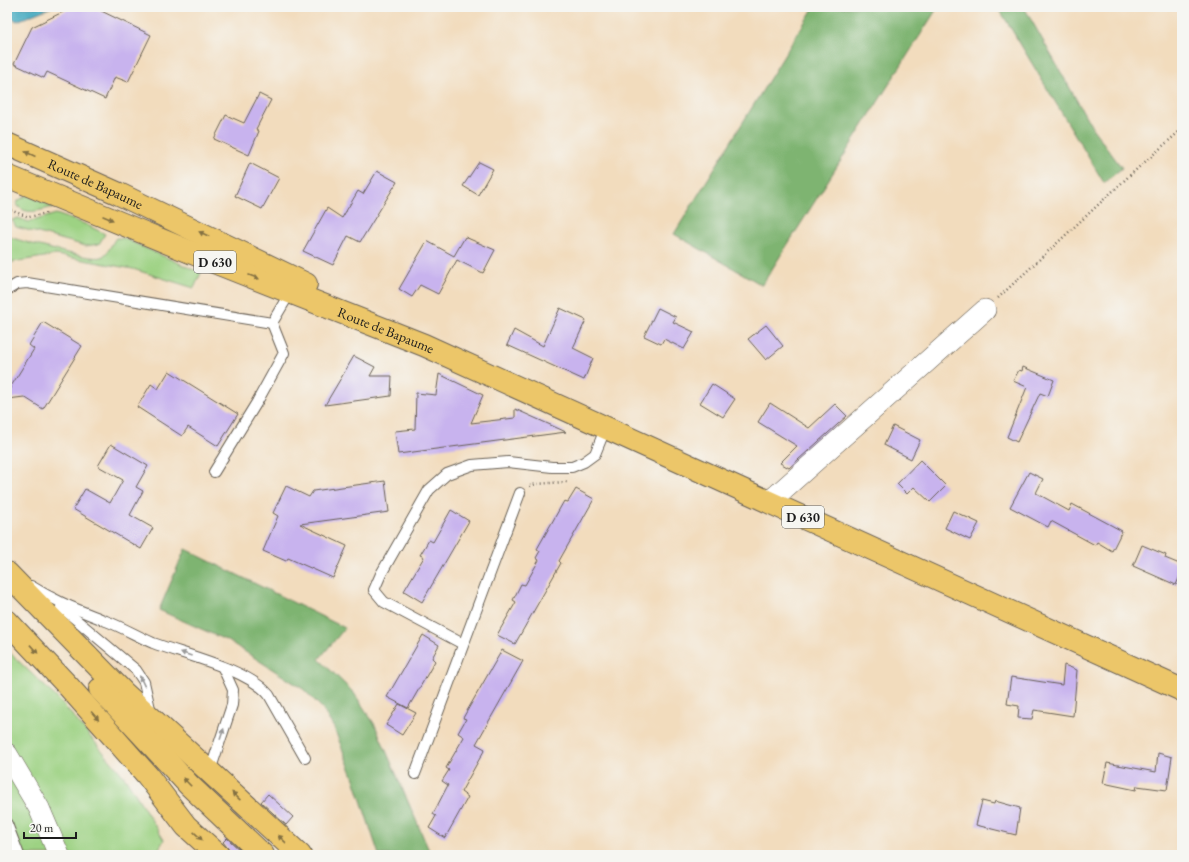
<svg xmlns="http://www.w3.org/2000/svg" width="1189" height="862" font-family="'EB Garamond',serif">
<style>
.green{fill:#9dd283;stroke:#5c7750}
.forest{fill:#7eb471;stroke:#4d6846}
.water{fill:#3fa8bf;stroke:#2e626e}
.building{fill:#c8b3ee}
.lines{fill:none;stroke-linecap:round;stroke-linejoin:round}
.lane-casing{stroke:#675f54;stroke-width:12}
.street-casing{stroke:#675f54;stroke-width:22}
.primary-casing{stroke:#675f54;stroke-width:24}
.highway-casing{stroke:#675f54;stroke-width:24}
.path{stroke:#675f54;stroke-width:2.5;stroke-dasharray:1 3;stroke-linecap:butt}
.lane{stroke:#fff;stroke-width:10}
.street{stroke:#fff;stroke-width:21}
.primary{stroke:#ecc669;stroke-width:22}
.highway{stroke:#ecc669;stroke-width:22}
.oneway{fill:#847142}
.oneway2{fill:#999}
.labels{text-anchor:middle;stroke-width:3;stroke-linejoin:round;paint-order:stroke}
.shield{fill:#f6f6f2;stroke:#5d5d5c;stroke-width:1}
.shield-label{font-size:13px;font-weight:bold;fill:#1c1c1c}
.street-label{font-size:14px;fill:#1c1c1c;stroke:#f6f6f2}
</style>
<rect width="100%" height="100%" fill="#f6f6f2"/>
<filter id="ink" filterUnits="userSpaceOnUse"><feTurbulence type="fractalNoise" baseFrequency=".025" numOctaves="2"/><feDisplacementMap in="SourceGraphic" scale="8" xChannelSelector="R" yChannelSelector="G"/><feConvolveMatrix kernelMatrix="1 2 1 2 8 2 1 2 1" color-interpolation-filters="sRGB"/></filter>
<filter id="wash" filterUnits="userSpaceOnUse"><feTurbulence type="fractalNoise" baseFrequency=".012" numOctaves="4" result="noise"/><feDisplacementMap in="SourceGraphic" scale="16" xChannelSelector="R" yChannelSelector="G"/><feGaussianBlur stdDeviation="0.9" result="paint"/><feColorMatrix in="noise" values="0 0 0 0 0 0 0 0 0 0 0 0 0 0 0 0 0 1.4 0 .05"/><feComposite in="paint" operator="in"/></filter>
<g filter="url(#wash)">
<rect width="100%" height="100%" fill="#f2dcbd"/>
<g class="green">
<path d="M27 195 54 207C42 209 27 217 17 205L18 201Z"/>
<polygon points="56,214 85,224 105,234 99,244 86,246 16,227 12,220 18,218 29,222"/>
<path d="M7 236C20 241 90 261 101 257 108 255 111 244 116 238H123L201 273 194 288 133 269 56 255 7 263Z"/>
<polygon points="7,650 61,702 126,779 164,840 155,855 7,855"/>
</g>
<g class="forest">
<polygon points="814,7 938,7 762,285 674,234"/>
<polygon points="998,7 1024,7 1093,129 1122,168 1104,183"/>
<polygon points="185,549 345,628 319,659 354,693 375,725 431,855 379,855 353,776 334,728 321,707 303,689 230,642 159,610"/>
</g>
<polygon class="water" points="12,7 52,7 17,21 7,15 7,11"/>
<g id="blocks">
<g class="building">
<polygon points="73,7 93,7 151,35 128,82 115,77 105,99 47,72 44,78 14,64 32,27"/>
<polygon points="259,94 271,100 256,129 259,131 249,155 214,139 226,115 244,123"/>
<polygon points="479,162 493,169 478,195 463,186"/>
<polygon points="250,163 279,178 262,209 235,196"/>
<polygon points="377,171 397,182 360,242 348,236 333,265 303,251 327,208 342,218 358,191 363,194"/>
<polygon points="465,237 495,250 483,273 457,260 438,294 420,285 412,297 399,289 427,241 454,256"/>
<polygon points="560,308 586,320 573,348 593,358 584,380 507,345 514,330 543,346"/>
<polygon points="658,308 676,317 673,322 694,332 684,349 664,339 661,344 644,336"/>
<polygon points="43,322 82,346 43,409 24,397 8,399 10,388 34,349 29,345"/>
<polygon points="766,325 783,346 766,360 748,339"/>
<polygon points="354,356 375,367 370,376 392,376 391,396 325,405"/>
<polygon points="1023,367 1054,380 1048,396 1040,393 1017,442 1007,437 1027,387 1013,381 1019,370 1022,371"/>
<polygon points="169,371 238,414 218,446 188,427 182,436 137,407 151,384 158,389"/>
<polygon points="439,374 483,395 471,423 515,418 515,409 566,432 398,454 395,431 415,429 416,393 436,395"/>
<polygon points="712,384 735,399 723,417 700,403"/>
<polygon points="770,403 809,428 835,404 847,416 789,468 780,463 797,446 758,422"/>
<polygon points="893,426 920,440 911,459 884,445"/>
<polygon points="111,444 148,466 136,487 143,491 130,515 153,528 141,549 73,509 85,489 110,503 123,480 98,466"/>
<polygon points="920,460 946,486 930,502 914,487 907,494 897,484"/>
<polygon points="1029,472 1043,479 1036,493 1069,511 1072,504 1122,531 1112,551 1097,542 1095,545 1051,521 1048,527 1010,507"/>
<polygon points="385,481 389,512 300,524 347,546 333,578 288,558 286,561 263,551 278,516 273,513 286,486 309,497 313,491"/>
<polygon points="576,489 594,499 559,561 561,563 515,644 497,635 516,602 513,600 521,584 525,585 539,560 536,558 540,551 537,549 564,501 568,502"/>
<polygon points="451,510 469,521 422,602 404,591 424,557 420,555 429,540 433,542"/>
<polygon points="953,511 979,523 970,540 945,528"/>
<polygon points="1142,545 1166,555 1165,558 1182,565 1182,571 1176,585 1133,566"/>
<polygon points="423,635 439,645 432,658 435,661 408,708 387,697"/>
<polygon points="502,650 523,661 476,744 485,749 461,792 468,797 445,838 429,828 436,816 433,814 448,785 442,781 449,770 446,768 464,737 458,733 466,719 463,718"/>
<polygon points="1064,665 1077,670 1073,716 1034,710 1032,719 1018,718 1019,706 1007,704 1011,677 1062,685"/>
<polygon points="399,704 416,713 402,735 386,725"/>
<polygon points="1158,753 1172,757 1167,790 1137,786 1136,790 1103,783 1107,763 1156,772"/>
<polygon points="268,794 293,817 286,825 261,802"/>
<polygon points="982,801 994,804 995,801 1020,808 1016,835 976,825"/>
<polygon points="227,838 245,855 230,855 230,851 223,842"/>
</g>
</g>
</g>
<g filter="url(#ink)">
<use href="#blocks" fill-opacity="0" stroke="#675f54" stroke-width="1"/>
<g class="lines">
<defs>
<g id="lane">
<polyline points="7,290 17,284 27,283 272,323 291,291"/>
<polyline points="214,472 257,402 284,353 272,323"/>
<path d="M31 586C56 602 79 610 106 621 122 627 137 636 153 643 185 655 248 669 269 695L305 758"/>
<polyline points="61,607 136,670 144,682 151,713"/>
<polyline points="463,644 384,602 374,590 381,574 429,490 447,474 472,465 508,462 552,467 572,467 584,462 595,454 606,427"/>
<polyline points="210,771 232,705 233,690 223,668"/>
<polyline points="415,774 520,493"/>
<polyline points="7,824 19,855"/>
</g>
<g id="street">
<polyline points="769,502 985,310"/>
<polyline points="7,754 39,808 59,855"/>
</g>
<g id="primary">
<path id="s1" d="M7 144 117 193 306 284"/>
<path id="s2" d="M7 176 219 264 424 345 1182 690"/>
</g>
<g id="highway">
<polyline points="7,573 123,692 300,855"/>
<polyline points="7,621 69,687 147,775 186,826 218,855"/>
<polyline points="100,689 189,785 263,855"/>
</g>
</defs>
<use href="#lane" class="lane-casing"/>
<use href="#street" class="street-casing"/>
<use href="#primary" class="primary-casing"/>
<use href="#highway" class="highway-casing"/>
<g class="path">
<polyline points="7,209 29,217 47,213"/>
<polyline points="998,298 1128,177 1182,129"/>
<polyline points="530,486 536,484 567,482"/>
</g>
<use href="#lane" class="lane"/>
<use href="#street" class="street"/>
<use href="#primary" class="primary"/>
<use href="#highway" class="highway"/>
</g>
<defs><path id="oneway-solid" d="M-6-.8H1V-3.2L6.5 0L1 3.2V.8H-6Z"/></defs>
<g class="oneway">
<use href="#oneway-solid" transform="translate(30 154) rotate(-156)"/>
<use href="#oneway-solid" transform="translate(108 218) rotate(23)"/>
<use href="#oneway-solid" transform="translate(204 234) rotate(-155)"/>
<use href="#oneway-solid" transform="translate(254 277) rotate(21)"/>
<use href="#oneway-solid" transform="translate(34 649) rotate(47)"/>
<use href="#oneway-solid" transform="translate(95 716) rotate(49)"/>
<use href="#oneway-solid" transform="translate(187 782) rotate(-134)"/>
<use href="#oneway-solid" transform="translate(236 796) rotate(-137)"/>
<use href="#oneway-solid" transform="translate(198 836) rotate(43)"/>
<use href="#oneway-solid" transform="translate(282 839) rotate(-137)"/>
</g>
<g class="oneway2">
<use href="#oneway-solid" transform="translate(186 654) rotate(-160)"/>
<use href="#oneway-solid" transform="translate(142 681) rotate(-115)"/>
<use href="#oneway-solid" transform="translate(222 734) rotate(-71)"/>
</g>
</g>
<g class="labels">
<g class="shield">
<rect x="194" y="251" width="42" height="22" rx="3"/>
<rect x="782" y="506" width="42" height="22" rx="3"/>
</g>
<g class="shield-label">
<text x="215" y="267">D 630</text>
<text x="803" y="522">D 630</text>
</g>
<g class="street-label">
<text dy="5" stroke="none"><textPath href="#s1" startOffset="97">Route de Bapaume</textPath></text>
<text dy="5" stroke="none"><textPath href="#s2" startOffset="409">Route de Bapaume</textPath></text>
</g>
</g>
<rect width="1189" height="862" fill="none" stroke="#f6f6f2" stroke-width="24"/>
<path d="M24 832v6h52v-6" fill="none" stroke="#1c1c1c" stroke-width="2"/>
<text x="30" y="832" font-size="12" fill="#1c1c1c" stroke="#f6f6f2" stroke-width="3" paint-order="stroke">20 m</text>
</svg>
